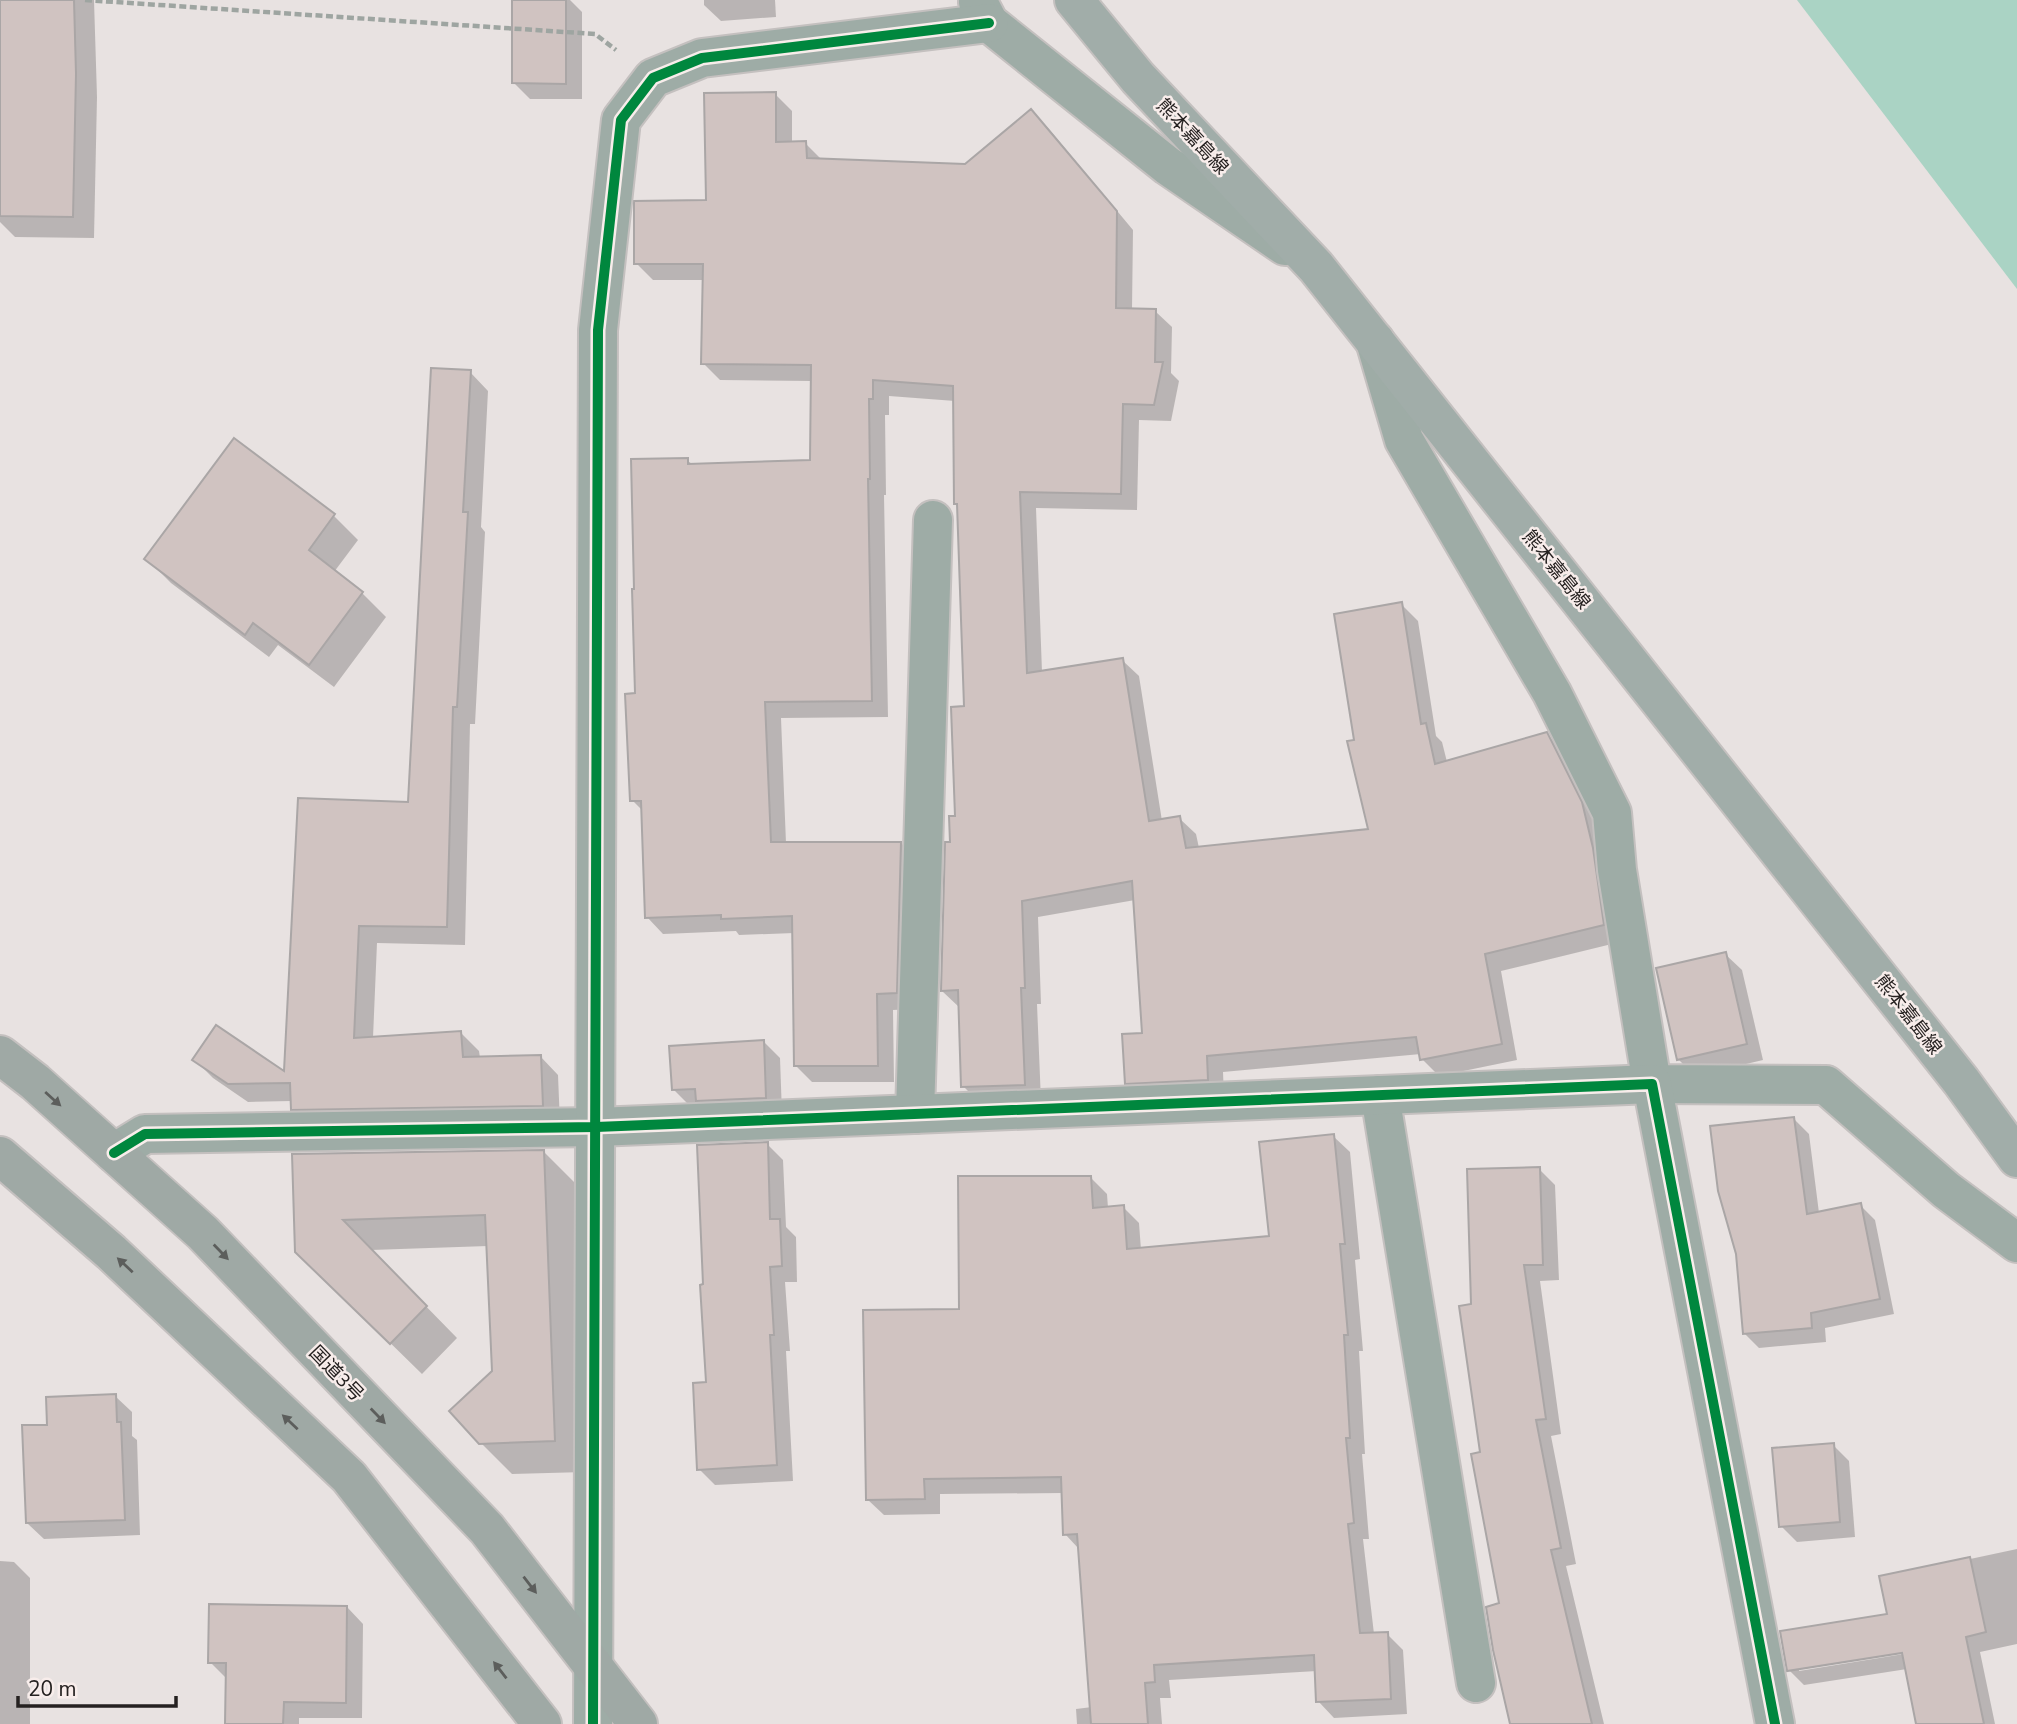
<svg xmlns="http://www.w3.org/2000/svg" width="2017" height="1724" font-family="'Nunito Sans','Noto Sans JP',sans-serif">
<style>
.water{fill:#aad3c4}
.shadow{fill:#0003;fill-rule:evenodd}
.building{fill:#d0c3c1;stroke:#aaa6a6;stroke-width:2}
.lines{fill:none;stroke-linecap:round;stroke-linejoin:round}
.minor-casing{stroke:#c4c0bf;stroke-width:42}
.major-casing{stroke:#c4c0bf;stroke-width:42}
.highway-casing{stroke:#c4c0bf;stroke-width:42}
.path{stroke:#9ea5a1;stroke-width:4.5;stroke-dasharray:7 3.5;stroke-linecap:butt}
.minor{stroke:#9eaca6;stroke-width:38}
.major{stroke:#a1ada9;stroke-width:38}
.highway{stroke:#9fa9a5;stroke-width:38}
.cycleway-casing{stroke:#f8edeb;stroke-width:15}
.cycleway{stroke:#00873e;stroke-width:10}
.oneway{fill:#5c5e5c}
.labels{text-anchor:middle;stroke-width:5;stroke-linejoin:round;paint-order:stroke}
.street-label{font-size:19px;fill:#252120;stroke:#f8edeb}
</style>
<rect width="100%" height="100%" fill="#e8e2e1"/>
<polygon class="water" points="1797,0 2017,0 2017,289"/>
<g class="shadow">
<polygon points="0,0 94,0 97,97 94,238 15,237 0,222"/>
<polygon points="514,0 570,0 582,12 582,99 530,99 514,83"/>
<polygon points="704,0 775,0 776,17 721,21 704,5"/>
<polygon points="775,94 792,111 792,143 805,143 822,160 966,166 1031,111 1048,128 1133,230 1132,310 1155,311 1172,327 1171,373 1179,381 1171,421 1139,420 1137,510 1036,508 1042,672 1122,660 1139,676 1162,821 1179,818 1196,834 1199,848 1370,831 1356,741 1401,604 1418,621 1436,736 1442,742 1447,762 1547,734 1563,751 1598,820 1620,942 1501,971 1517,1060 1439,1076 1422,1059 1421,1054 1223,1072 1224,1096 1143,1100 1126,1083 1144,1035 1135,900 1038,917 1041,1004 1037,1004 1041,1101 980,1103 963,1086 960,1008 942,991 951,843 957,818 966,708 959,507 956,503 955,401 889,396 889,415 885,415 886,495 884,495 888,717 781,718 786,843 901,843 917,860 913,1009 893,1010 894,1082 812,1082 796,1066 794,933 739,935 736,931 663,934 647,917 643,811 632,800 637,695 687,460 693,465 812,461 812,381 720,380 703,363 704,280 653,280 636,263 708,202"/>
<polygon points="470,372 488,391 481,527 485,532 475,724 470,724 465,945 377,943 373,1038 461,1033 479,1051 480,1058 540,1056 558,1075 560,1124 311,1127 293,1109 292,1101 248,1102 213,1078 195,1060 286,1074 410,804"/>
<polygon points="235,441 334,516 358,540 334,572 362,593 386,617 334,687 278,645 269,657 171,583 147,559"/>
<polygon points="1725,954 1742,970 1763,1060 1695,1076 1679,1060 1658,970"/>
<polygon points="764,1042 780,1058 782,1114 690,1106 674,1090"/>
<polygon points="1794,1119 1809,1134 1819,1213 1860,1205 1875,1220 1894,1314 1825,1328 1826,1342 1759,1348 1744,1333"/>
<polygon points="1333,1136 1350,1152 1360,1259 1355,1260 1363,1351 1359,1351 1365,1454 1362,1454 1369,1539 1363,1539 1374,1634 1387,1634 1403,1650 1407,1714 1334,1718 1318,1701 1317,1671 1169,1680 1171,1698 1160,1698 1162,1724 1077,1724 1076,1709 1092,1707 1079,1549 1065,1534 1063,1493 940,1494 940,1514 884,1515 867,1499 960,1311 1091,1178 1107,1194 1108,1208 1123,1207 1139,1223 1141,1250 1270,1238"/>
<polygon points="767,1144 783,1160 786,1227 796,1237 797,1282 785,1282 790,1351 786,1351 793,1481 715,1485 699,1469 708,1384 705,1286"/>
<polygon points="543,1151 574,1182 585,1472 512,1474 481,1443 493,1372 488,1246 371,1250 457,1338 422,1374 328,1282 294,1155"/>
<polygon points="1539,1169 1555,1185 1559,1280 1540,1281 1561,1434 1551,1436 1576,1564 1566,1566 1604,1724 1512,1724 1501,1605 1482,1453 1473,1306"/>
<polygon points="115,1396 132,1412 132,1436 137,1440 140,1535 44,1539 27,1523 49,1426"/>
<polygon points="1833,1445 1849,1461 1855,1537 1797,1542 1781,1526"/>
<path d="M2017 1549V1644L1980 1652 1995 1724H1918L1907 1669 1804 1685 1789 1670 1889 1615 1881 1578ZM1910 1650V1653L1799 1671V1667Z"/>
<polygon points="0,1561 14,1562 30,1578 30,1724 0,1724"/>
<polygon points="347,1607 363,1624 362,1718 299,1718 299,1724 227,1724 226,1678 210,1662"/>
</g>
<g class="building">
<polygon points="0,0 74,0 76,74 73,217 0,216"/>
<polygon points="512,0 566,0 566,84 512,83"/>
<polygon points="776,92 776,142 806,141 807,158 965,164 1031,109 1117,211 1116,308 1156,309 1155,362 1163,362 1154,405 1123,404 1121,494 1020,492 1027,673 1123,658 1149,821 1180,816 1186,848 1368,829 1347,741 1354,740 1334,614 1402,602 1421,724 1426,723 1435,764 1547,732 1582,802 1593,848 1604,925 1485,954 1502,1044 1420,1060 1416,1037 1207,1056 1208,1080 1125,1084 1122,1034 1142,1033 1132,881 1022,901 1025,988 1021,988 1025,1085 961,1087 958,990 941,991 945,842 950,842 949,816 955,816 951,707 964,706 957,504 954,504 953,386 873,380 873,399 869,399 870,479 868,479 872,701 765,702 771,842 901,842 897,993 877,994 878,1066 794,1066 792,916 721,919 721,915 645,918 641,801 630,801 625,694 635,693 632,589 634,589 631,459 688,458 688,464 810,460 811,365 701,364 703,264 634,264 634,201 706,200 704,93"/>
<polygon points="431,368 471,370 463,512 468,512 457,707 453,707 447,927 359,926 354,1038 461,1031 463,1057 541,1055 543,1106 291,1110 290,1083 228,1084 192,1060 216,1025 284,1071 298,798 408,802"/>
<polygon points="234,438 335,514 309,550 363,592 309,665 253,623 245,635 144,559"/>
<polygon points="1726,952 1747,1044 1677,1060 1656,968"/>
<polygon points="764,1040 766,1098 696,1101 695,1089 672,1090 669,1046"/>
<polygon points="1794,1117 1807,1214 1861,1203 1880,1299 1811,1313 1812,1328 1743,1334 1736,1254 1718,1191 1710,1126"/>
<polygon points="1334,1134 1345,1244 1340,1244 1348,1335 1344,1335 1350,1438 1346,1438 1354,1523 1348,1524 1360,1633 1388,1632 1391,1699 1316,1702 1314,1655 1154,1665 1155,1682 1145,1683 1148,1724 1091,1724 1077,1534 1063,1535 1061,1477 924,1479 925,1499 866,1500 863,1310 959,1309 958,1176 1091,1176 1093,1208 1124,1205 1127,1249 1269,1236 1259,1142"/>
<polygon points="768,1142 770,1219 780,1219 782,1266 770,1267 774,1335 770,1335 777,1465 697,1470 693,1383 706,1382 700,1285 703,1284 697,1145"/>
<polygon points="544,1150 555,1441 479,1444 449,1411 492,1371 485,1215 343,1220 427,1306 390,1344 295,1252 292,1154"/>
<polygon points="1540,1167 1543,1265 1524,1265 1546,1419 1536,1420 1561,1548 1551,1550 1592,1724 1510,1724 1493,1650 1486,1607 1499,1603 1471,1454 1480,1452 1459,1306 1471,1304 1467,1169"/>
<polygon points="116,1394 117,1422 121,1422 125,1520 26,1523 22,1425 47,1425 46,1397"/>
<polygon points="1834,1443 1840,1522 1779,1527 1772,1448"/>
<polygon points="1970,1557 1986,1632 1966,1637 1984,1724 1916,1724 1902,1653 1787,1671 1780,1631 1887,1614 1879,1576"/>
<polygon points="209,1604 347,1606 346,1703 284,1702 283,1724 225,1724 226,1663 208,1663"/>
</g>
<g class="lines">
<defs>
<g id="minor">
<polyline points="978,2 989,23 1168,166 1285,246"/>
<polyline points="1375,341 1404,440 1552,693 1612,813 1617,870 1652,1084 1826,1085 1946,1190 2017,1243"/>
<polyline points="1380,1095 1476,1683"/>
<polyline points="915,1114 933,520"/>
<polyline points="114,1153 145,1134 596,1127 1652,1084 1775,1724"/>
<polyline points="593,1724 598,330 621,120 653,78 702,58 989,23"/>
</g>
<polyline id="major" points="1074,0 1138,78 1316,267 1961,1081 2017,1158"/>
<g id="highway">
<polyline points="0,1055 35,1082 203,1233 487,1529 638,1724"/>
<polyline points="0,1156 111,1252 349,1477 542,1724"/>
</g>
</defs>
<use href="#minor" class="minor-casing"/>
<use href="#major" class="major-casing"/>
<use href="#highway" class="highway-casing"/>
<polyline class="path" points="85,0 595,34 616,50"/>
<use href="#minor" class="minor"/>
<use href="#major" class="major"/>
<use href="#highway" class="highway"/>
<defs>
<g id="cycleway">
<polyline points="114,1153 145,1134 596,1127 1652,1084 1775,1724"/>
<polyline points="593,1724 598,330 621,120 653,78 702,58 989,23"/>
</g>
</defs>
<use href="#cycleway" class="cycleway-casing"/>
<use href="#cycleway" class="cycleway"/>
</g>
<defs><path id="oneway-solid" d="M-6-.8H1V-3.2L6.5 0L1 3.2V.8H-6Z" transform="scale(1.75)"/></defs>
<g class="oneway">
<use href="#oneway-solid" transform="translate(53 1099) rotate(42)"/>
<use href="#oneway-solid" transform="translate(221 1252) rotate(46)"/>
<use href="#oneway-solid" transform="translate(125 1265) rotate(-137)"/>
<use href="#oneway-solid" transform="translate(378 1416) rotate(46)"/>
<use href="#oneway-solid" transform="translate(290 1422) rotate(-137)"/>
<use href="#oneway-solid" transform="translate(530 1585) rotate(52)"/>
<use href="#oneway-solid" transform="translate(500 1670) rotate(-128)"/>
</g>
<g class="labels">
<g class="street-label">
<text transform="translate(1193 136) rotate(47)" y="7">熊本嘉島線</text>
<text transform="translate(1557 569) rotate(51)" y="7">熊本嘉島線</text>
<text transform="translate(1909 1014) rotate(52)" y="7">熊本嘉島線</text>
<text transform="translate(337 1373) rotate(46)" y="7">国道3号</text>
</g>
</g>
<path d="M18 1696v10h158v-10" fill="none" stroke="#252120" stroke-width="3.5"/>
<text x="28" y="1696" font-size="21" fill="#252120" stroke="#f8edeb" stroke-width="5" paint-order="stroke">20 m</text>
</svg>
